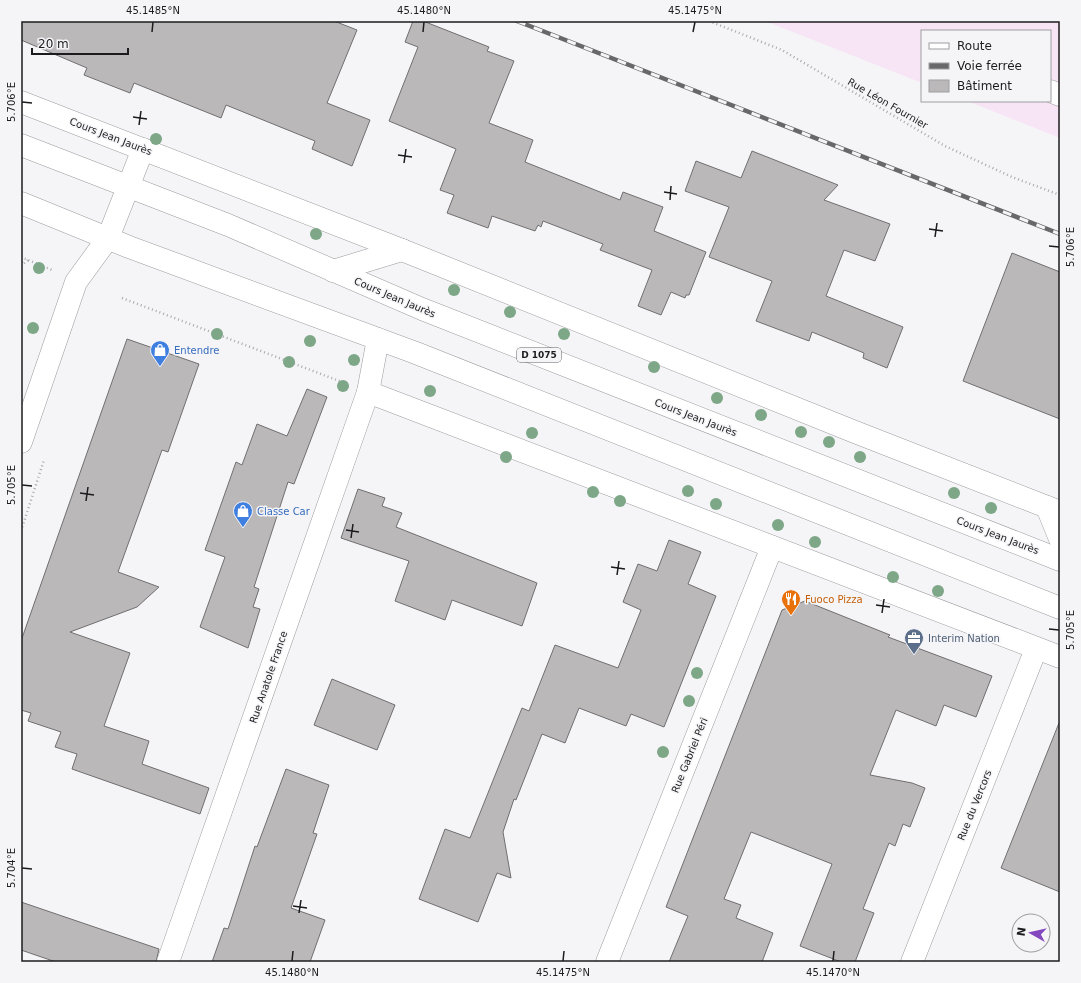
<svg xmlns="http://www.w3.org/2000/svg" width="1081" height="983" font-family="'DejaVu Sans',sans-serif">
<style>
.industrial{fill:#f7e5f6}
.building{fill:#bbb8ba;stroke:#706e6f}
.lines{fill:none;stroke-linecap:round;stroke-linejoin:round}
.minor-casing{stroke:#9d9da0;stroke-width:23}
.major-casing{stroke:#9d9da0;stroke-width:23}
.path{stroke:#a9a9ab;stroke-width:2.5;stroke-dasharray:1 3;stroke-linecap:butt}
.minor{stroke:#fff;stroke-width:22}
.major{stroke:#fff;stroke-width:22}
.rail-casing{stroke:#686769;stroke-width:4.5}
.rail{stroke:#f5f5f8;stroke-width:3;stroke-dasharray:9;stroke-linecap:butt}
.tree{fill:#7da787}
.ticks{fill:none;stroke:#1c1b1d;stroke-width:1.5}
.labels{text-anchor:middle;stroke-width:3;stroke-linejoin:round;paint-order:stroke}
.shield{fill:#f5f5f8;stroke:#5d5c5f;stroke-width:1}
.shield-label{font-size:9px;font-weight:bold;fill:#1c1b1d}
.street-label{font-size:10px;fill:#1c1b1d;stroke:#f5f5f8}
.shop-label{font-size:10px;fill:#366cbe;stroke:#f5f5f8;text-anchor:start}
.food-label{font-size:10px;fill:#c56008;stroke:#f5f5f8;text-anchor:start}
.service-label{font-size:10px;fill:#4e5e75;stroke:#f5f5f8;text-anchor:start}
.neatline{fill:none;stroke:#1c1b1d;stroke-width:1.5}
.ticks-label{font-size:10px;text-anchor:middle;fill:#1c1b1d}
</style>
<rect width="100%" height="100%" fill="#f5f5f8"/>
<polygon class="industrial" points="765,21 1060,21 1060,138 967,101 1050,101 1050,31 922,31 922,83"/>
<g class="building">
<polygon points="21,21 334,21 357,30 327,103 370,120 352,166 312,149 315,141 226,105 221,118 134,83 130,93 84,75 87,68 21,40"/>
<polygon points="413,21 423,21 489,47 487,51 514,61 489,123 533,140 525,162 620,200 623,192 663,207 654,231 706,252 689,295 686,295 685,298 671,292 661,315 638,306 652,270 600,250 603,244 543,221 541,227 538,225 535,231 492,216 488,228 447,213 454,195 440,190 456,149 389,121 418,47 405,42"/>
<polygon points="752,151 838,185 824,200 890,224 875,261 844,250 826,296 903,327 887,368 863,358 864,353 812,332 809,341 756,321 772,281 709,257 729,207 685,191 696,161 741,178"/>
<polygon points="1012,253 1060,272 1060,419 963,381"/>
<polygon points="127,339 199,364 168,452 162,450 118,572 159,587 137,607 70,632 130,653 104,726 149,741 142,764 209,788 200,814 72,769 77,754 55,747 61,732 28,721 31,713 21,710 21,641"/>
<polygon points="307,389 327,397 294,484 288,482 254,587 259,589 253,607 260,609 248,648 200,627 225,557 205,550 236,462 242,465 257,424 287,436"/>
<polygon points="358,489 385,498 382,506 402,513 396,527 537,583 522,626 452,600 445,620 395,601 409,561 341,538"/>
<polygon points="669,540 701,552 688,584 716,596 664,727 631,714 626,726 579,708 565,743 542,734 516,800 514,799 503,832 511,878 497,873 478,922 419,899 445,829 470,838 522,708 529,711 555,645 618,668 641,610 623,602 638,564 657,571"/>
<polygon points="805,601 890,635 888,637 992,676 976,717 944,705 936,726 896,710 870,775 912,783 925,788 910,827 903,824 895,846 889,843 863,909 874,913 855,962 841,962 800,946 832,864 751,832 724,899 741,905 736,918 773,933 762,962 669,962 688,916 666,907 782,610"/>
<polygon points="332,679 395,705 377,750 314,725"/>
<polygon points="1059,723 1060,723 1060,892 1001,868"/>
<polygon points="286,769 329,785 313,833 317,834 291,908 325,920 310,962 212,962 224,928 228,929 255,846 257,847"/>
<polygon points="21,902 159,949 156,962 56,962 21,950"/>
</g>
<g class="lines">
<defs>
<g id="minor">
<polyline points="1050,91 1060,95"/>
<polyline points="21,102 402,250 855,432 1060,512"/>
<polyline points="333,271 402,250"/>
<polyline points="368,392 1060,657"/>
<polyline points="21,442 76,282 108,238 143,149"/>
<polyline points="1047,507 1060,539"/>
<polyline points="168,962 368,392 378,339"/>
<polyline points="607,962 772,547"/>
<polyline points="912,962 1036,649"/>
</g>
<g id="major">
<polyline points="21,145 228,225 422,309 1060,560"/>
<polyline points="21,203 129,247 416,353 1060,608"/>
</g>
</defs>
<use href="#minor" class="minor-casing"/>
<use href="#major" class="major-casing"/>
<g class="path">
<polyline points="709,21 782,50 945,146 1012,177 1060,195"/>
<polyline points="21,257 52,270"/>
<polyline points="21,266 28,260"/>
<polyline points="122,298 342,382"/>
<polyline points="21,531 44,460"/>
</g>
<use href="#minor" class="minor"/>
<use href="#major" class="major"/>
<defs>
<polyline id="rail" points="517,21 1060,234"/>
</defs>
<use href="#rail" class="rail-casing"/>
<use href="#rail" class="rail"/>
</g>
<g class="tree">
<circle cx="156" cy="139" r="6"/>
<circle cx="316" cy="234" r="6"/>
<circle cx="39" cy="268" r="6"/>
<circle cx="454" cy="290" r="6"/>
<circle cx="510" cy="312" r="6"/>
<circle cx="33" cy="328" r="6"/>
<circle cx="217" cy="334" r="6"/>
<circle cx="564" cy="334" r="6"/>
<circle cx="310" cy="341" r="6"/>
<circle cx="354" cy="360" r="6"/>
<circle cx="289" cy="362" r="6"/>
<circle cx="654" cy="367" r="6"/>
<circle cx="343" cy="386" r="6"/>
<circle cx="430" cy="391" r="6"/>
<circle cx="717" cy="398" r="6"/>
<circle cx="761" cy="415" r="6"/>
<circle cx="801" cy="432" r="6"/>
<circle cx="532" cy="433" r="6"/>
<circle cx="829" cy="442" r="6"/>
<circle cx="506" cy="457" r="6"/>
<circle cx="860" cy="457" r="6"/>
<circle cx="688" cy="491" r="6"/>
<circle cx="593" cy="492" r="6"/>
<circle cx="954" cy="493" r="6"/>
<circle cx="620" cy="501" r="6"/>
<circle cx="716" cy="504" r="6"/>
<circle cx="991" cy="508" r="6"/>
<circle cx="778" cy="525" r="6"/>
<circle cx="815" cy="542" r="6"/>
<circle cx="893" cy="577" r="6"/>
<circle cx="938" cy="591" r="6"/>
<circle cx="697" cy="673" r="6"/>
<circle cx="689" cy="701" r="6"/>
<circle cx="663" cy="752" r="6"/>
</g>
<path class="ticks" d="M152 32 153 22M423 32 424 22M693 32 695 22M22 102 32 103M133 117 147 119M139 125 141 111M398 155 412 157M404 163 406 149M664 192 677 194M670 200 671 186M929 229 943 231M935 237 937 223M1049 246 1059 247M22 485 32 486M80 493 94 495M86 501 88 487M346 530 359 532M351 538 353 524M611 567 625 569M617 575 619 561M876 605 890 607M882 613 884 599M1049 629 1059 630M22 868 32 869M293 906 307 908M299 913 301 900M292 961 293 951M563 961 564 951M833 961 834 951"/>
<defs>
<symbol id="shop-pin" viewBox="-11 -11 22 30"><path d="M0 17L-7.5 6A9.5 9.5 0 1 1 7.5 6Z" fill="#3f7fe0" stroke="#f5f5f8"/><path d="M-5-2.5h2.3a2.7 3.5 0 0 1 5.4 0H5L5.5 6h-11ZM-1.5-2.5h3a1.5 2.3 0 0 0-3 0Z" fill="#fff"/></symbol>
<symbol id="restaurant-pin" viewBox="-11 -11 22 30"><path d="M0 17L-7.5 6A9.5 9.5 0 1 1 7.5 6Z" fill="#e8710a" stroke="#f5f5f8"/><path d="M-5-6h1v4h1v-4h1v4h1v-4h1v5L-1.5 .5V6h-2V.5L-5-1ZM5-6V6H3V1.5H1.5Q1.5-4 5-6Z" fill="#fff"/></symbol>
<symbol id="office-pin" viewBox="-11 -11 22 30"><path d="M0 17L-7.5 6A9.5 9.5 0 1 1 7.5 6Z" fill="#5c6f8a" stroke="#f5f5f8"/><path d="M-6-3h4V-5.5h4V-3h4V5H-6ZM-1-4.5V-3h2v-1.5ZM-6 0V1H6V0Z" fill="#fff"/></symbol>
</defs>
<g fill-rule="evenodd">
<use href="#shop-pin" x="149" y="339" width="22" height="30"/>
<use href="#shop-pin" x="232" y="500" width="22" height="30"/>
<use href="#restaurant-pin" x="780" y="588" width="22" height="30"/>
<use href="#office-pin" x="903" y="627" width="22" height="30"/>
</g>
<g class="labels">
<rect class="shield" x="517" y="348" width="44" height="14" rx="3"/>
<g class="shield-label">
<text x="539" y="358">D 1075</text>
</g>
<g class="street-label">
<text transform="translate(888 103) rotate(30)" y="4">Rue Léon Fournier</text>
<text transform="translate(111 136) rotate(21)" y="4">Cours Jean Jaurès</text>
<text transform="translate(395 297) rotate(23)" y="4">Cours Jean Jaurès</text>
<text transform="translate(696 417) rotate(21)" y="4">Cours Jean Jaurès</text>
<text transform="translate(998 535) rotate(21)" y="4">Cours Jean Jaurès</text>
<text transform="translate(268 677) rotate(-71)" y="4">Rue Anatole France</text>
<text transform="translate(689 755) rotate(-68)" y="4">Rue Gabriel Péri</text>
<text transform="translate(974 805) rotate(-68)" y="4">Rue du Vercors</text>
</g>
<g class="shop-label">
<text x="174" y="354">Entendre</text>
<text x="257" y="515">Classe Car</text>
</g>
<g class="food-label">
<text x="805" y="603">Fuoco Pizza</text>
</g>
<g class="service-label">
<text x="928" y="642">Interim Nation</text>
</g>
</g>
<rect width="1081" height="983" fill="none" stroke="#f5f5f8" stroke-width="44"/>
<rect x="921" y="30" width="130" height="72" fill="#f5f5f8" stroke="#9e9ea0"/>
<rect x="929" y="43" width="20" height="6" fill="#ffffff" stroke="#9e9ea0"/>
<text x="957" y="50" font-size="12" fill="#1c1b1d">Route</text>
<rect x="929" y="63" width="20" height="6" fill="#686769" stroke="#9e9ea0"/>
<text x="957" y="70" font-size="12" fill="#1c1b1d">Voie ferrée</text>
<rect x="929" y="80" width="20" height="12" fill="#bbb8ba" stroke="#9e9ea0"/>
<text x="957" y="90" font-size="12" fill="#1c1b1d">Bâtiment</text>
<g transform="translate(1031 933) rotate(278)"><circle r="19" fill="#f5f5f8" stroke="#9e9ea0"/>
<path d="M0-3L7 15L0 10L-7 15Z" fill="#8448be"/>
<text y="-6" font-size="11" font-weight="bold" text-anchor="middle" fill="#1c1b1d">N</text>
</g>
<path d="M32 48v6h96v-6" fill="none" stroke="#1c1b1d" stroke-width="2"/>
<text x="38" y="48" font-size="12" fill="#1c1b1d" stroke="#f5f5f8" stroke-width="3" paint-order="stroke">20 m</text>
<rect x="22" y="22" width="1037" height="939" class="neatline"/>
<g class="ticks-label">
<text x="153" y="14">45.1485°N</text>
<text x="424" y="14">45.1480°N</text>
<text x="695" y="14">45.1475°N</text>
<text transform="translate(11 102) rotate(-90)" y="4">5.706°E</text>
<text transform="translate(1070 247) rotate(-90)" y="4">5.706°E</text>
<text transform="translate(11 485) rotate(-90)" y="4">5.705°E</text>
<text transform="translate(1070 630) rotate(-90)" y="4">5.705°E</text>
<text transform="translate(11 868) rotate(-90)" y="4">5.704°E</text>
<text x="292" y="976">45.1480°N</text>
<text x="563" y="976">45.1475°N</text>
<text x="833" y="976">45.1470°N</text>
</g>
</svg>
